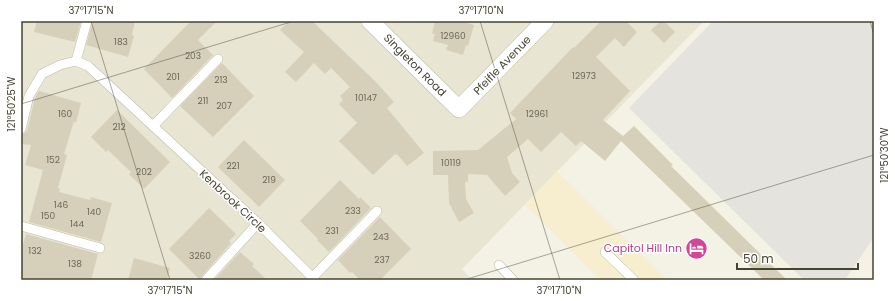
<svg xmlns="http://www.w3.org/2000/svg" width="895" height="301" font-family="Poppins,sans-serif">
<style>
.residential{fill:#e8e5d3}
.commercial{fill:#f7eecf}
.parking{fill:#e4e3de}
.building{fill:#d6d0ba}
.lines{fill:none;stroke-linecap:round;stroke-linejoin:round}
.service-casing{stroke:#c0bca7;stroke-width:10}
.minor-casing{stroke:#c0bca7;stroke-width:18}
.service{stroke:#fff;stroke-width:9}
.minor{stroke:#fff;stroke-width:17}
.ticks{fill:none;stroke:#474334;stroke-width:1;stroke-opacity:0.45}
.labels{text-anchor:middle;stroke-width:3;stroke-linejoin:round;paint-order:stroke}
.number-label{font-size:9px;fill:#6b6656}
.street-label{font-size:11px;fill:#474334;stroke:#fff}
.hotel-label{font-size:11px;fill:#b23c85;stroke:#fff;text-anchor:end}
.neatline{fill:none;stroke:#474334;stroke-width:1.5}
.ticks-label{font-size:10px;text-anchor:middle;fill:#474334}
</style>
<rect width="100%" height="100%" fill="#f4f2e5"/>
<polygon class="residential" points="21,21 704,21 462,269 472,280 21,280"/>
<polygon class="commercial" points="557,171 667,280 601,280 525,205"/>
<polygon class="parking" points="713,21 874,21 874,237 845,280 804,280 629,108"/>
<g class="building">
<polygon points="37,21 81,21 75,42 34,32"/>
<polygon points="93,21 135,21 132,35 134,36 128,57 86,45"/>
<polygon points="191,21 217,21 198,40 213,55 172,98 144,69"/>
<polygon points="289,21 312,21 375,81 394,102 387,108 424,153 407,166 397,154 395,155 395,154 373,175 339,141 357,123 339,104 343,100 340,96 350,87 331,68 325,74 314,63 296,82 285,72 304,52 280,30"/>
<polygon points="435,21 461,21 474,25 468,46 466,45 463,55 446,50 448,45 433,41 435,34 432,34"/>
<polygon points="601,21 626,21 637,32 624,47 615,38 596,57 630,91 603,120 623,136 634,126 673,165 671,166 787,280 764,280 621,141 605,161 581,141 576,146 561,132 541,152 528,139 507,157 512,173 520,182 505,196 487,175 468,174 468,182 465,182 466,199 474,213 459,222 449,203 448,175 433,175 433,151 478,150 516,119 510,113 573,47 574,48"/>
<polygon points="661,21 664,21 675,32 664,43 651,30"/>
<polygon points="222,63 254,96 213,137 180,106"/>
<polygon points="39,91 81,103 76,123 74,121 64,154 67,155 58,188 60,189 59,192 90,200 91,197 112,203 101,242 29,222 43,170 25,165 31,145 21,144 21,135 25,133 27,131 35,98"/>
<polygon points="117,110 170,162 144,189 129,174 131,172 108,150 106,152 91,137"/>
<polygon points="244,140 285,180 259,207 218,167"/>
<polygon points="340,180 359,199 360,197 371,208 329,252 317,240 318,239 300,221"/>
<polygon points="209,208 236,234 229,241 231,243 202,276 200,280 169,249"/>
<polygon points="380,217 411,249 380,280 360,280 352,272 350,273 338,260"/>
<polygon points="26,234 98,254 91,280 21,280 21,251"/>
<polygon points="240,252 254,264 252,266 267,280 214,280"/>
<polygon points="134,258 170,268 167,280 128,280"/>
</g>
<g class="lines">
<defs>
<g id="service">
<polyline points="76,61 87,21"/>
<polyline points="153,126 218,59"/>
<polyline points="21,129 29,96 42,74 60,65 76,61 88,66 258,223 315,280"/>
<polyline points="21,226 100,248"/>
<polyline points="605,252 634,280"/>
<polyline points="499,265 513,280"/>
<polyline points="313,277 377,211"/>
<polyline points="206,280 258,223"/>
</g>
<polyline id="minor" points="370,21 459,109 545,21"/>
</defs>
<use href="#service" class="service-casing"/>
<use href="#minor" class="minor-casing"/>
<use href="#service" class="service"/>
<use href="#minor" class="minor"/>
</g>
<path class="ticks" d="M91 21 170 280M480 21 560 280M870 21 874 35M21 104 294 21M464 280 874 155"/>
<defs>
<symbol id="hotel-disc" viewBox="-11 -11 22 22"><circle r="9.5" fill="#d1479c" stroke="#fff"/><path d="M-6-4.5h1.5V1H6V5H4.5V3h-9V5H-6ZM-4 0a1.8 1.8 0 1 1 3.6 0ZM.5 0V-2.5h3Q6-2.5 6 0Z" fill="#fff"/></symbol>
</defs>
<g fill-rule="evenodd">
<use href="#hotel-disc" x="684" y="236" width="25" height="25"/>
</g>
<g class="labels">
<g class="number-label">
<text x="453" y="39">12960</text>
<text x="121" y="45">183</text>
<text x="193" y="59">203</text>
<text x="584" y="79">12973</text>
<text x="173" y="80">201</text>
<text x="221" y="83">213</text>
<text x="366" y="101">10147</text>
<text x="203" y="104">211</text>
<text x="224" y="109">207</text>
<text x="65" y="117">160</text>
<text x="537" y="117">12961</text>
<text x="119" y="130">212</text>
<text x="53" y="163">152</text>
<text x="451" y="166">10119</text>
<text x="233" y="169">221</text>
<text x="144" y="175">202</text>
<text x="269" y="183">219</text>
<text x="61" y="208">146</text>
<text x="353" y="214">233</text>
<text x="94" y="215">140</text>
<text x="48" y="219">150</text>
<text x="77" y="227">144</text>
<text x="332" y="234">231</text>
<text x="381" y="240">243</text>
<text x="35" y="254">132</text>
<text x="200" y="259">3260</text>
<text x="382" y="263">237</text>
<text x="75" y="267">138</text>
</g>
<g class="street-label">
<text transform="translate(415 65) rotate(45)" y="4">Singleton Road</text>
<text transform="translate(502 65) rotate(-46)" y="4">Pfeifle Avenue</text>
<text transform="translate(233 201) rotate(43)" y="4">Kenbrook Circle</text>
</g>
<g class="hotel-label">
<text x="682" y="252">Capitol Hill Inn</text>
</g>
</g>
<rect width="895" height="301" fill="none" stroke="#ffffff" stroke-width="44"/>
<path d="M737 263v6h121v-6" fill="none" stroke="#474334" stroke-width="2"/>
<text x="743" y="263" font-size="12" fill="#474334" stroke="#ffffff" stroke-width="3" paint-order="stroke">50 m</text>
<rect x="22" y="22" width="851" height="257" class="neatline"/>
<g class="ticks-label">
<text x="91" y="14">37°17'15"N</text>
<text x="481" y="14">37°17'10"N</text>
<text transform="translate(11 104) rotate(-90)" y="4">121°50'25"W</text>
<text transform="translate(884 155) rotate(-90)" y="4">121°50'30"W</text>
<text x="170" y="294">37°17'15"N</text>
<text x="559" y="294">37°17'10"N</text>
</g>
</svg>
